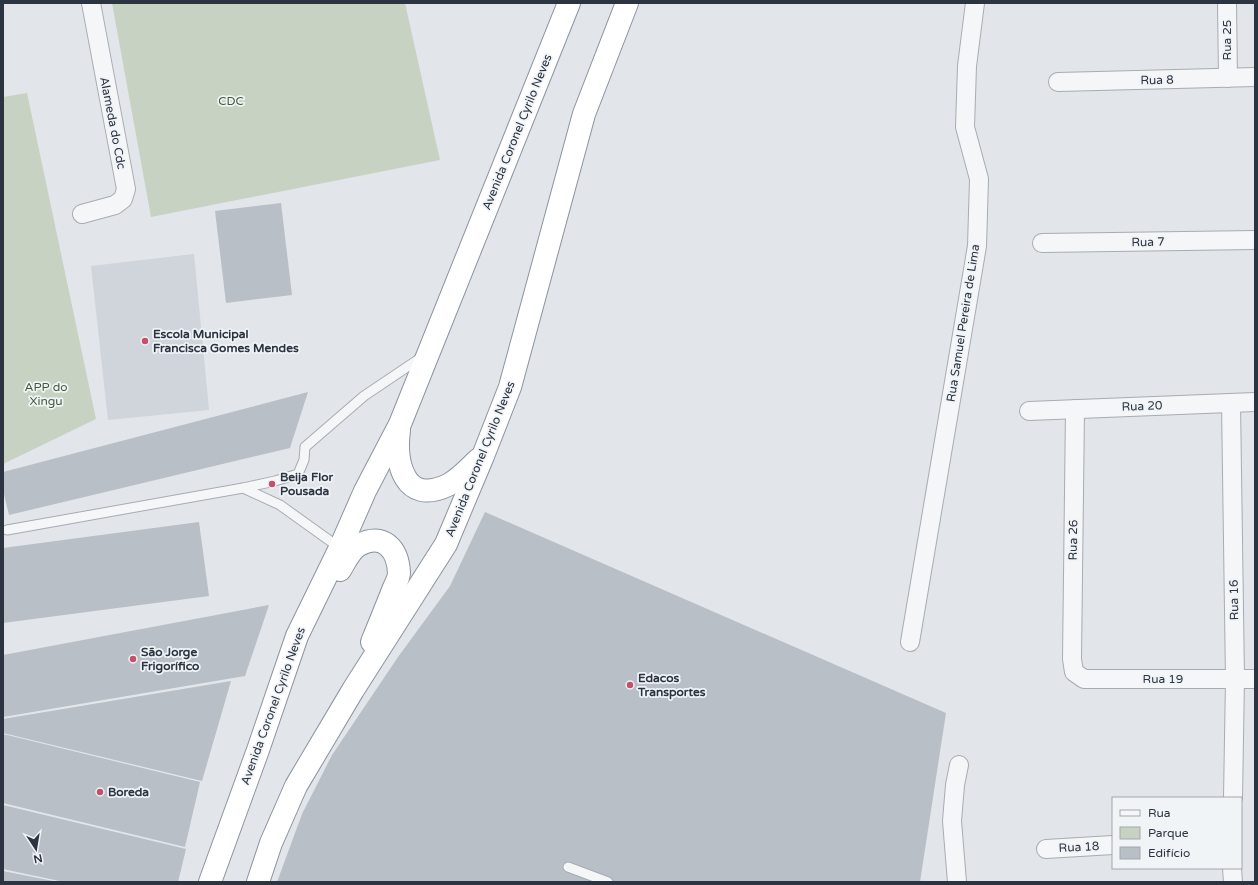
<svg xmlns="http://www.w3.org/2000/svg" width="1258" height="885" font-family="'Varela Round',sans-serif">
<style>
.built{fill:#d0d4db}
.green{fill:#c8d2c3}
.building{fill:#b9bfc6}
.lines{fill:none;stroke-linecap:round;stroke-linejoin:round}
.lane-casing{stroke:#a7acb3;stroke-width:11}
.street-casing{stroke:#a7acb3;stroke-width:20}
.highway-casing{stroke:#8a949f;stroke-width:24}
.lane{stroke:#f4f6f8;stroke-width:9}
.street{stroke:#f4f6f8;stroke-width:18}
.highway{stroke:#fff;stroke-width:22}
.poi-dot{fill:#c5506b;stroke:#f1f4f7;stroke-width:1.5}
.labels{text-anchor:middle;stroke-width:3.5;stroke-linejoin:round;paint-order:stroke}
.street-label{font-size:12px;fill:#2b3440;stroke:#f1f4f7}
.park-label{font-size:12px;fill:#425a39;stroke:#f1f4f7}
.poi-label{font-size:12px;font-weight:bold;fill:#2b3440;stroke:#f1f4f7;text-anchor:start}
</style>
<rect width="100%" height="100%" fill="#e2e5e9"/>
<polygon class="built" points="194,254 209,410 108,420 91,266"/>
<g class="green">
<polygon points="112,3 405,3 440,160 151,217"/>
<polygon points="27,93 96,419 3,464 3,97"/>
</g>
<g class="building">
<polygon points="281,203 292,295 226,303 215,211"/>
<polygon points="308,392 290,448 9,515 3,490 3,472"/>
<polygon points="485,512 946,713 920,882 277,882 302,814 332,755 398,657 450,586"/>
<polygon points="199,522 209,596 3,623 3,548"/>
<polygon points="269,605 245,676 3,717 3,655"/>
<polygon points="231,681 202,781 3,733 3,719"/>
<polygon points="3,734 200,782 185,847 3,803"/>
<polygon points="3,805 186,849 178,882 64,882 3,869"/>
<polygon points="3,871 53,881 53,882 3,882"/>
</g>
<g class="lines">
<defs>
<g id="lane">
<polyline points="243,488 280,505 340,548"/>
<polyline points="7,530 243,488 275,481 298,474 304,460 305,447 364,396 422,357"/>
<polyline points="568,867 608,882"/>
</g>
<g id="street">
<polyline points="1227,3 1228,78"/>
<polyline points="1058,82 1255,77"/>
<polyline points="82,214 115,205 123,199 126,189 91,3"/>
<polyline points="1042,243 1255,240"/>
<polyline points="1231,403 1235,679 1233,798"/>
<polyline points="1075,409 1072,659 1074,672 1084,679 1255,679"/>
<polyline points="1029,411 1255,402"/>
<polyline points="910,642 977,246 979,179 965,127 967,66 975,3"/>
<polyline points="1046,849 1113,845"/>
<polyline points="1232,868 1233,882"/>
<polyline points="957,882 952,821 955,785 959,765"/>
</g>
<g id="highway">
<path d="M399 430C395 463 404 506 448 485 460 479 469 468 479 459"/>
<path d="M340 570C345 562 350 550 359 545 383 532 398 549 399 573 399 578 395 585 393 590 386 608 379 625 372 642"/>
<polyline points="210,882 258,750 297,636 340,548 365,491 400,424 569,3"/>
<polyline points="258,882 271,843 296,786 353,690 446,544 483,456 510,387 584,114 627,3"/>
</g>
</defs>
<use href="#lane" class="lane-casing"/>
<use href="#street" class="street-casing"/>
<use href="#highway" class="highway-casing"/>
<use href="#lane" class="lane"/>
<use href="#street" class="street"/>
<use href="#highway" class="highway"/>
</g>
<g class="poi-dot">
<circle cx="145" cy="341" r="4"/>
<circle cx="272" cy="484" r="4"/>
<circle cx="133" cy="659" r="4"/>
<circle cx="630" cy="685" r="4"/>
<circle cx="100" cy="792" r="4"/>
</g>
<g class="labels">
<g class="street-label">
<text transform="translate(1227 40) rotate(-90)" y="4">Rua 25</text>
<text transform="translate(1157 80) rotate(-1)" y="4">Rua 8</text>
<text transform="translate(113 123) rotate(79)" y="4">Alameda do Cdc</text>
<text transform="translate(517 132) rotate(-68)" y="4">Avenida Coronel Cyrilo Neves</text>
<text transform="translate(1148 242) rotate(-1)" y="4">Rua 7</text>
<text transform="translate(963 323) rotate(-81)" y="4">Rua Samuel Pereira de Lima</text>
<text transform="translate(1142 406) rotate(-2)" y="4">Rua 20</text>
<text transform="translate(480 459) rotate(-68)" y="4">Avenida Coronel Cyrilo Neves</text>
<text transform="translate(1073 540) rotate(-89)" y="4">Rua 26</text>
<text transform="translate(1234 600) rotate(-91)" y="4">Rua 16</text>
<text x="1163" y="683">Rua 19</text>
<text transform="translate(273 706) rotate(-70)" y="4">Avenida Coronel Cyrilo Neves</text>
<text transform="translate(1079 847) rotate(-3)" y="4">Rua 18</text>
</g>
<g class="park-label">
<text x="231" y="105">CDC</text>
<text x="46" y="391">APP do<tspan x="46" dy="14">Xingu</tspan></text>
</g>
<g class="poi-label">
<text x="153" y="338">Escola Municipal<tspan x="153" dy="14">Francisca Gomes Mendes</tspan></text>
<text x="280" y="481">Beija Flor<tspan x="280" dy="14">Pousada</tspan></text>
<text x="141" y="656">São Jorge<tspan x="141" dy="14">Frigorífico</tspan></text>
<text x="638" y="682">Edacos<tspan x="638" dy="14">Transportes</tspan></text>
<text x="108" y="796">Boreda</text>
</g>
</g>
<rect width="1258" height="885" fill="none" stroke="#2b3440" stroke-width="8"/>
<rect x="1112" y="797" width="130" height="72" fill="#f1f4f7" stroke="#a2a7ae"/>
<rect x="1120" y="810" width="20" height="6" fill="#f4f6f8" stroke="#a2a7ae"/>
<text x="1148" y="817" font-size="12" fill="#2b3440">Rua</text>
<rect x="1120" y="827" width="20" height="12" fill="#c8d2c3" stroke="#a2a7ae"/>
<text x="1148" y="837" font-size="12" fill="#2b3440">Parque</text>
<rect x="1120" y="847" width="20" height="12" fill="#b9bfc6" stroke="#a2a7ae"/>
<text x="1148" y="857" font-size="12" fill="#2b3440">Edifício</text>
<g transform="translate(36 849) rotate(168)" stroke="#f1f4f7" stroke-width="3" paint-order="stroke">
<path d="M0-3L7 15L0 10L-7 15Z" fill="#2b3440"/>
<text y="-6" font-size="11" font-weight="bold" text-anchor="middle" fill="#2b3440">N</text>
</g>
</svg>
